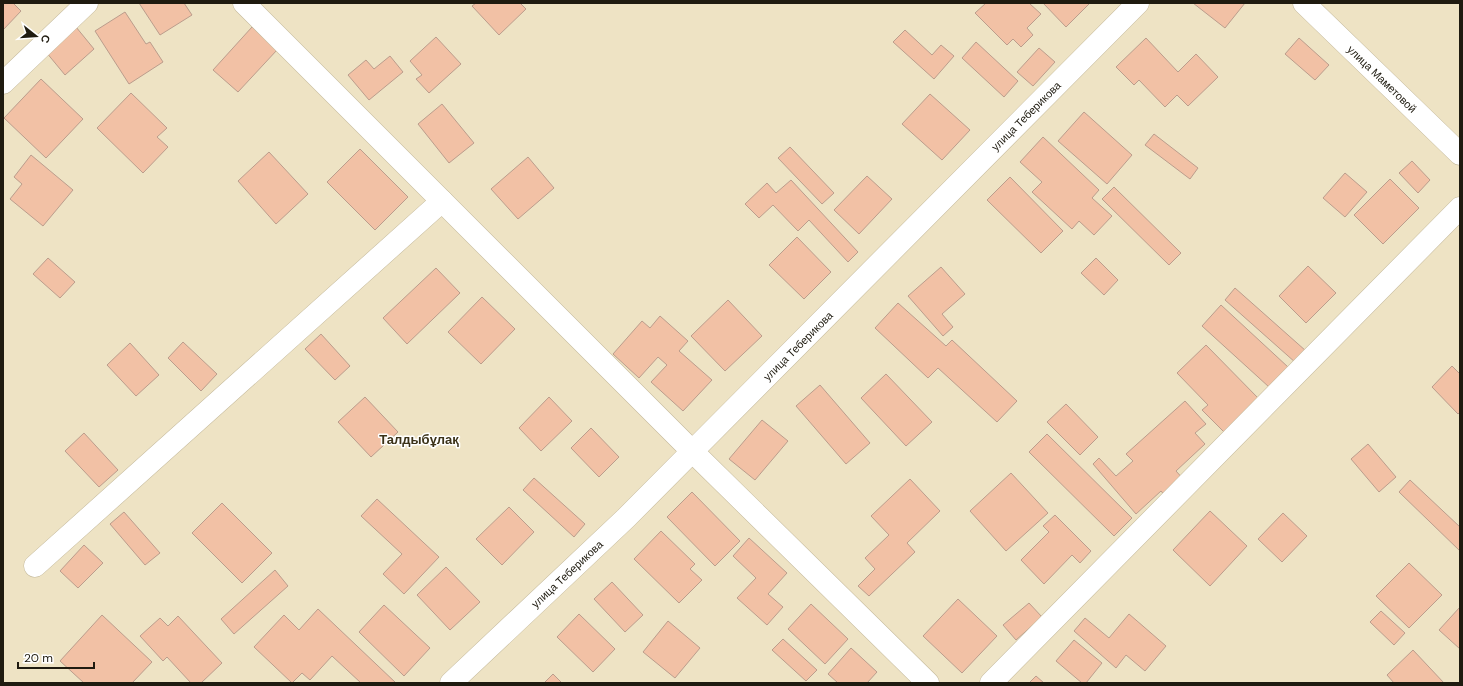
<svg xmlns="http://www.w3.org/2000/svg" width="1463" height="686" font-family="'DM Sans',sans-serif">
<style>
.building{fill:#f2c1a5;stroke:#bb9d8c}
.lines{fill:none;stroke-linecap:round;stroke-linejoin:round}
.minor-casing{stroke:#c5ba9c;stroke-width:23}
.minor{stroke:#fff;stroke-width:22}
.labels{text-anchor:middle;stroke-width:3;stroke-linejoin:round;paint-order:stroke}
.street-label{font-size:11px;fill:#1f1b10;stroke:#fff}
.quarter-label{font-size:13px;font-weight:bold;fill:#3b3218;stroke:#fff}
</style>
<rect width="100%" height="100%" fill="#eee3c4"/>
<g class="building">
<polygon points="3,3 13,3 21,11 3,30"/>
<polygon points="139,3 184,3 192,15 160,35"/>
<polygon points="476,3 520,3 526,9 499,35 472,6"/>
<polygon points="986,3 1029,3 1041,14 1027,28 1033,35 1021,47 1013,39 1007,45 975,13"/>
<polygon points="1043,3 1090,3 1066,27"/>
<polygon points="1193,3 1245,3 1225,28"/>
<polygon points="125,12 146,44 150,42 163,62 129,84 95,31"/>
<polygon points="76,27 94,49 65,75 46,52"/>
<polygon points="252,27 277,50 238,92 213,70"/>
<polygon points="905,30 932,55 941,45 954,56 934,79 893,42"/>
<polygon points="436,37 461,64 429,93 416,79 422,75 410,61"/>
<polygon points="1146,38 1178,72 1196,54 1218,77 1188,106 1177,95 1165,107 1139,80 1134,85 1116,67"/>
<polygon points="1299,38 1329,65 1315,80 1285,54"/>
<polygon points="976,42 1018,81 1004,97 962,58"/>
<polygon points="1039,48 1055,62 1033,86 1017,72"/>
<polygon points="390,56 403,72 369,100 348,75 366,60 374,69"/>
<polygon points="41,79 83,119 46,158 4,118"/>
<polygon points="131,93 167,128 157,137 168,147 143,173 97,128"/>
<polygon points="930,94 970,130 942,160 902,124"/>
<polygon points="442,104 474,143 449,163 418,124"/>
<polygon points="1084,112 1132,155 1107,184 1058,141"/>
<polygon points="1154,134 1198,168 1190,179 1145,145"/>
<polygon points="1043,137 1099,190 1092,198 1112,216 1094,235 1079,221 1072,229 1032,192 1042,182 1020,162"/>
<polygon points="790,147 834,193 822,204 778,158"/>
<polygon points="360,149 408,197 375,230 327,182"/>
<polygon points="269,152 308,194 276,224 238,181"/>
<polygon points="31,155 73,190 43,226 10,199 22,184 14,177"/>
<polygon points="528,157 554,188 518,219 491,189"/>
<polygon points="1412,161 1430,180 1418,193 1399,173"/>
<polygon points="1345,173 1367,192 1345,217 1323,198"/>
<polygon points="867,176 892,199 859,234 834,210"/>
<polygon points="1010,177 1063,231 1041,253 987,200"/>
<polygon points="1390,179 1419,208 1383,244 1354,215"/>
<polygon points="791,180 858,252 848,262 809,220 798,231 773,205 759,218 745,204 767,183 776,193"/>
<polygon points="1114,187 1181,253 1169,265 1102,199"/>
<polygon points="797,237 831,272 804,299 769,265"/>
<polygon points="48,258 75,282 60,298 33,274"/>
<polygon points="1096,258 1118,280 1104,295 1081,273"/>
<polygon points="1308,266 1336,293 1306,323 1279,296"/>
<polygon points="941,267 965,294 942,314 953,327 943,336 908,296"/>
<polygon points="436,268 460,293 407,344 383,318"/>
<polygon points="1235,288 1306,351 1296,363 1225,300"/>
<polygon points="482,297 515,329 481,364 448,332"/>
<polygon points="728,300 762,336 725,371 691,336"/>
<polygon points="898,303 946,346 952,340 1017,401 997,422 938,368 928,378 875,328"/>
<polygon points="1221,305 1288,367 1269,387 1202,326"/>
<polygon points="660,316 688,341 679,351 712,380 683,411 651,382 667,365 658,357 639,378 613,354 642,321 650,328"/>
<polygon points="321,334 350,366 335,380 305,349"/>
<polygon points="183,342 217,374 201,391 168,358"/>
<polygon points="130,343 159,375 136,396 107,365"/>
<polygon points="1206,345 1259,399 1225,433 1202,410 1208,405 1177,373"/>
<polygon points="1452,366 1460,374 1460,412 1458,414 1432,387"/>
<polygon points="886,374 932,422 906,446 861,398"/>
<polygon points="820,385 870,443 846,464 796,406"/>
<polygon points="365,397 398,432 371,457 338,422"/>
<polygon points="549,397 572,421 541,451 519,428"/>
<polygon points="1185,401 1206,424 1195,433 1205,444 1176,471 1185,481 1167,498 1161,491 1136,514 1093,464 1099,458 1116,476 1133,461 1126,454"/>
<polygon points="1066,404 1098,437 1080,455 1047,422"/>
<polygon points="762,420 788,441 755,480 729,459"/>
<polygon points="591,428 619,457 599,477 571,448"/>
<polygon points="84,433 118,470 99,487 65,451"/>
<polygon points="1047,434 1132,518 1114,536 1029,452"/>
<polygon points="1368,444 1396,477 1379,492 1351,459"/>
<polygon points="1011,473 1048,513 1006,551 970,511"/>
<polygon points="534,478 585,524 574,537 523,490"/>
<polygon points="910,479 940,511 907,543 915,552 869,596 858,586 875,569 865,558 889,535 871,516"/>
<polygon points="1410,480 1460,527 1460,551 1399,492"/>
<polygon points="692,492 740,541 715,566 667,517"/>
<polygon points="377,499 439,557 404,594 383,574 402,554 361,516"/>
<polygon points="222,503 272,553 242,583 192,533"/>
<polygon points="509,507 534,532 502,565 476,539"/>
<polygon points="1210,511 1247,546 1210,586 1173,550"/>
<polygon points="124,512 160,553 145,565 110,524"/>
<polygon points="1283,513 1307,536 1282,562 1258,539"/>
<polygon points="1055,515 1091,551 1080,563 1072,555 1044,584 1021,560 1049,532 1043,526"/>
<polygon points="661,531 695,564 690,569 702,580 679,603 634,559"/>
<polygon points="749,538 787,573 768,594 783,607 767,625 737,598 756,578 733,556"/>
<polygon points="84,545 103,563 78,588 60,571"/>
<polygon points="1409,563 1442,595 1409,628 1376,596"/>
<polygon points="446,567 480,602 450,630 417,595"/>
<polygon points="275,570 288,586 234,634 221,619"/>
<polygon points="612,582 643,615 625,632 594,599"/>
<polygon points="958,599 997,636 962,673 923,636"/>
<polygon points="1029,603 1042,617 1016,640 1003,625"/>
<polygon points="811,604 848,639 825,664 788,629"/>
<polygon points="384,605 430,648 404,676 359,632"/>
<polygon points="1460,607 1460,649 1439,630"/>
<polygon points="318,609 396,683 361,683 332,656 310,680 302,673 292,683 254,647 284,615 299,630"/>
<polygon points="1381,611 1405,633 1394,645 1370,622"/>
<polygon points="579,614 615,649 593,672 557,637"/>
<polygon points="1129,614 1166,646 1145,671 1126,655 1116,668 1074,631 1085,618 1109,638"/>
<polygon points="102,615 152,662 132,683 84,683 60,661"/>
<polygon points="178,616 222,663 201,683 191,683 167,657 163,661 140,636 160,618 168,626"/>
<polygon points="668,621 700,648 675,678 643,652"/>
<polygon points="783,639 817,670 806,681 772,650"/>
<polygon points="1074,640 1102,663 1086,683 1082,683 1056,661"/>
<polygon points="851,648 877,672 867,683 838,683 828,674"/>
<polygon points="1413,650 1444,683 1394,683 1387,675"/>
<polygon points="553,674 562,683 544,683"/>
<polygon points="1036,676 1044,683 1029,683"/>
</g>
<g class="lines">
<defs>
<g id="minor">
<polyline points="244,3 693,452 928,683"/>
<polyline points="1304,3 1460,154"/>
<polyline points="3,83 87,3"/>
<polyline points="35,566 442,201"/>
<polyline points="451,683 626,518 1138,3"/>
<polyline points="991,683 1460,208"/>
</g>
</defs>
<use href="#minor" class="minor-casing"/>
<use href="#minor" class="minor"/>
</g>
<g class="labels">
<g class="street-label">
<text transform="translate(1382 79) rotate(44)" y="4">улица Маметовой</text>
<text transform="translate(1026 116) rotate(-45)" y="4">улица Теберикова</text>
<text transform="translate(798 346) rotate(-45)" y="4">улица Теберикова</text>
<text transform="translate(567 574) rotate(-43)" y="4">улица Теберикова</text>
</g>
<g class="quarter-label">
<text x="419" y="444">Талдыбұлақ</text>
</g>
</g>
<rect width="1463" height="686" fill="none" stroke="#1f1b10" stroke-width="8"/>
<g transform="translate(36 36) rotate(107)" stroke="#ffffff" stroke-width="3" paint-order="stroke">
<path d="M0-3L7 15L0 10L-7 15Z" fill="#1f1b10"/>
<text y="-6" font-size="11" font-weight="bold" text-anchor="middle" fill="#1f1b10">С</text>
</g>
<path d="M18 662v6h76v-6" fill="none" stroke="#1f1b10" stroke-width="2"/>
<text x="24" y="662" font-size="12" fill="#1f1b10" stroke="#ffffff" stroke-width="3" paint-order="stroke">20 m</text>
</svg>
